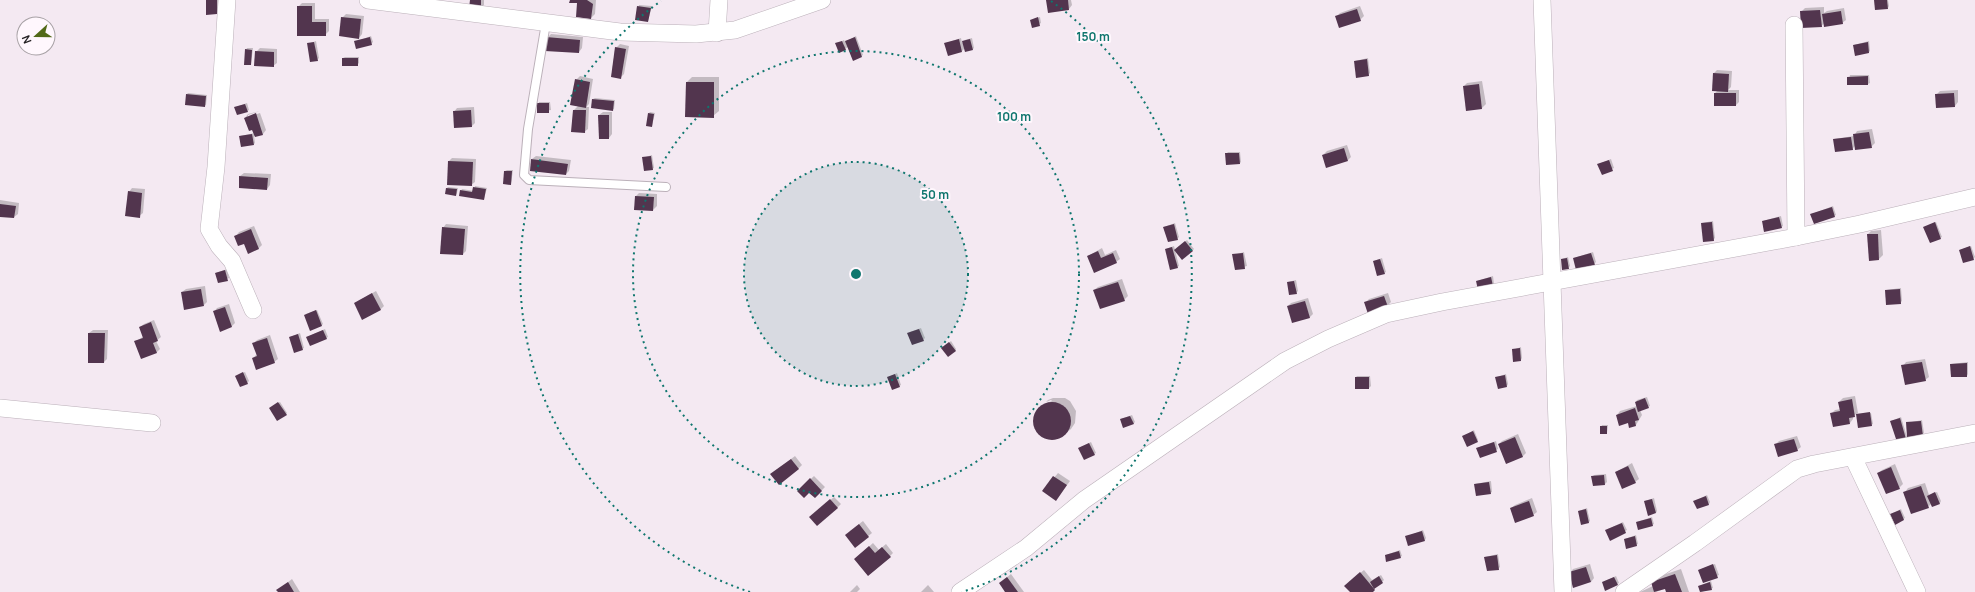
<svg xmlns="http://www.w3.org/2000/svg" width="1975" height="592" font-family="Manrope,sans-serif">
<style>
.shadow{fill:#0003}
.building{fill:#52354e}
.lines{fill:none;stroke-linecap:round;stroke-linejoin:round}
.service-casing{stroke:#bbb0b9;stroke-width:10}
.minor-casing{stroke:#bbb0b9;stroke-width:18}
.service{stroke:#fff;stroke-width:8}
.minor{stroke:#fff;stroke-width:17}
.ring{fill:none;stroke:#0f766e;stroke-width:2;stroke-dasharray:2 4}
.centre{fill:#0f766e;stroke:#fff7fd;stroke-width:2}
.ring-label{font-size:12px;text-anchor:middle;font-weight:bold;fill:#0f766e;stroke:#fff7fd;stroke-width:4;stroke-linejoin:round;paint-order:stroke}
</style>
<rect width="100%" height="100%" fill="#f4e9f2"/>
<g class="shadow">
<polygon points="207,0 218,0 219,12 217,13 207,14"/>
<polygon points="471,0 484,0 484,5 480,8"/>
<polygon points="571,0 596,0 595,14 591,18 578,3"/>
<polygon points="1047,0 1071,0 1072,5 1069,9"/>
<polygon points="1876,0 1888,0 1889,6 1888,8"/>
<polygon points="302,3 315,3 315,19 329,19 329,31 325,35 298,35 298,7"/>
<polygon points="639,5 652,6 648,21 636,19"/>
<polygon points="1360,6 1364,16 1360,20 1336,17 1340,13"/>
<polygon points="1824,7 1824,13 1827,11 1844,8 1846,20 1842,23 1825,23 1821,26 1801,12 1805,8"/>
<polygon points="346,14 364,16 362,34 359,38 342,18"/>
<polygon points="1040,17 1041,23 1033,27 1031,20"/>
<polygon points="551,34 583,37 582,48 579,52 547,38"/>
<polygon points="371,36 373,42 371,44 355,42"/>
<polygon points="856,36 863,55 853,60 848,47 840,52 837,44 844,40 845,42"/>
<polygon points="961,38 962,43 965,40 972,38 974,48 973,49 965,48 962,51 948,54 946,43"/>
<polygon points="316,41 319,58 317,60 308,44"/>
<polygon points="1869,41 1870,51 1869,52 1854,45"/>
<polygon points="620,44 629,46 624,74 621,77 616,48"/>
<polygon points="247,48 253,48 251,64 246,50"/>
<polygon points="260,48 277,49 277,63 273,66 256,52"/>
<polygon points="345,57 359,57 359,63 358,64 343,58"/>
<polygon points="1368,58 1370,73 1368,75 1355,61"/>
<polygon points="1717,70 1732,71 1731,87 1728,90 1739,90 1739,102 1736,105 1715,93 1718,90 1714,73"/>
<polygon points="1850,75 1869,75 1870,83 1868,84 1848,84"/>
<polygon points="580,76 593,79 589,104 586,107 589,107 588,129 584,132 572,131 574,110 578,106 576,80"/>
<polygon points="692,77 719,77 719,111 713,116 687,82"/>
<polygon points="1482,81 1486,104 1482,108 1467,110 1464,86 1467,83"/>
<polygon points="1958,90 1958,102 1955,106 1936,95 1940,91"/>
<polygon points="188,93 207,95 206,105 204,106 187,94"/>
<polygon points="595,98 615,100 614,109 612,110 593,99"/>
<polygon points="539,102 550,102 551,110 538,112"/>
<polygon points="247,103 249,110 247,111 236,107"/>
<polygon points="474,107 475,123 472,126 454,112 457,108"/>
<polygon points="260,111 248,115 248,117 260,113 266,130 263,134 254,136 255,143 254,144 240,136 255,133 245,118 248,114"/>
<polygon points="603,112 612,112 612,134 609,138 599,115"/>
<polygon points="650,112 655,113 652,126 649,113"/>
<polygon points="1872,129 1875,143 1871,147 1855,146 1852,149 1834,139 1854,136 1857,131"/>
<polygon points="1347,145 1351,157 1348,160 1323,155 1327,151"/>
<polygon points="1228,152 1240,152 1241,162 1240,163 1226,154"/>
<polygon points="652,155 654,168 652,169 643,158"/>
<polygon points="536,156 571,160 569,171 566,174 532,159"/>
<polygon points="452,158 476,159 475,182 471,185 449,161"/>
<polygon points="1611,159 1614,168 1602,174 1599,164"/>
<polygon points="507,170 513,170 511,184 505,171"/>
<polygon points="244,173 271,174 270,185 267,189 240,176"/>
<polygon points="475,186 487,188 484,199 461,191 462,189 474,191"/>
<polygon points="448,187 458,188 457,193 456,195 447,188"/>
<polygon points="132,188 145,189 143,213 139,216 129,192"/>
<polygon points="639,193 657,194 657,206 653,210 636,196"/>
<polygon points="0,200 19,203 18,214 14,217 0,216"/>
<polygon points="1833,206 1836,215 1834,216 1812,214"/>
<polygon points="1781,216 1783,226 1781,227 1763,221"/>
<polygon points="1713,221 1715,238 1713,240 1702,223"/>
<polygon points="1936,222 1942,237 1930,242 1925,227"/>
<polygon points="1175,223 1179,237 1177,239 1164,227"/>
<polygon points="446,224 468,226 466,251 463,254 443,228"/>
<polygon points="254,226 262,245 258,249 236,236 239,232"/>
<polygon points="1881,230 1883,255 1879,259 1870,259 1868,234 1871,231"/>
<polygon points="1187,240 1194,249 1192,251 1177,248"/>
<polygon points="1174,246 1179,266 1177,267 1166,249"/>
<polygon points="1971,246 1975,257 1973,259 1960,250"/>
<polygon points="1102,248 1105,255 1116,250 1120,259 1116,262 1088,256"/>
<polygon points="1244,252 1247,266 1235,269 1234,255"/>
<polygon points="1593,252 1596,262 1594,264 1574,258"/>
<polygon points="1568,257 1570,266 1568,268 1562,259"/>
<polygon points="1382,258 1386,272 1384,273 1374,261"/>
<polygon points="227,269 229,278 219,282 216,273"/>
<polygon points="1493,276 1494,284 1493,285 1477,281"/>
<polygon points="1122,279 1128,296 1124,300 1094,290 1098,287"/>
<polygon points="1296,280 1298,291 1296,293 1288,282"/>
<polygon points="205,286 207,302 204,305 182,292 186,289"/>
<polygon points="1901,288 1902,301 1900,303 1886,290"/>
<polygon points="376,291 384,306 380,310 355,303"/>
<polygon points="1388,293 1391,302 1387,306 1365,303 1369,299"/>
<polygon points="1308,298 1313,314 1310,317 1293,322 1288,306 1291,303"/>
<polygon points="229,304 235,323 231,327 214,312 217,308"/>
<polygon points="317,310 323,324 321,326 306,314"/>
<polygon points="154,320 161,337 156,341 160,349 156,353 135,342 144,336 140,327 144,324"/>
<polygon points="921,328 925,338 923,340 910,332"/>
<polygon points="325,329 328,337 326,338 307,337"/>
<polygon points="93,330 108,330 107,359 104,362 89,333"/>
<polygon points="300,333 304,348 295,352 290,337"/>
<polygon points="270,335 278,359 274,362 253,358 257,354 254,344 257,340"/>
<polygon points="951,341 956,349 955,351 944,347"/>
<polygon points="1521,347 1522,358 1521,360 1513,350"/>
<polygon points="1925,359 1929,377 1925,380 1903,366 1906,362"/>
<polygon points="1968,362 1968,374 1967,376 1951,364"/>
<polygon points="245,372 249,381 247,383 236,376"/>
<polygon points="897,373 901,385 893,389 889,377"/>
<polygon points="1506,374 1508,384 1507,386 1497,377"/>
<polygon points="1357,376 1370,376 1371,386 1369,388 1356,377"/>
<polygon points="1855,396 1858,413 1853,416 1853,419 1850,423 1831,414 1835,410 1841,409 1839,402 1843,398"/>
<polygon points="1647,397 1650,406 1640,410 1642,415 1636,425 1617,415 1620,411 1637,406 1636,402 1637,400"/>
<polygon points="1053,398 1065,398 1070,401 1076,411 1075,423 1071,429 1065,434 1054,440 1043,437 1035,428 1035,415 1042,405 1052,401 1051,400 1046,402 1048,400"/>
<polygon points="280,402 287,413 286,414 272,407"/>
<polygon points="1871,413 1873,424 1871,425 1857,415"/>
<polygon points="1132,415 1135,422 1133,424 1121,419"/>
<polygon points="1901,417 1907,437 1906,438 1891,421"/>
<polygon points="1922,420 1924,433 1922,435 1907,423"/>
<polygon points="1602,425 1608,425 1607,433 1601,427"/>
<polygon points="1474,430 1478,440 1477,441 1464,436"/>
<polygon points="1518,434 1526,453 1523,456 1499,444 1502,441"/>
<polygon points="1797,436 1801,447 1797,450 1775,445 1779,441"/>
<polygon points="1496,441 1498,449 1480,457 1477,448"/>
<polygon points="1091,442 1096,453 1094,454 1079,448"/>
<polygon points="795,456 802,465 798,469 775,471"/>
<polygon points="1632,463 1639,479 1635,482 1616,472"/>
<polygon points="1895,464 1903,484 1899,488 1878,473 1882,470"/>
<polygon points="1058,473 1070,481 1059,496 1044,490"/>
<polygon points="1606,474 1607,482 1605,484 1594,485 1592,477 1594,475"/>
<polygon points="814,476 825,487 815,497 809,491 798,491"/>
<polygon points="1491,481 1492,492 1490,493 1475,484"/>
<polygon points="1925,483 1929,495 1937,492 1941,501 1940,503 1933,506 1932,503 1928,507 1905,492 1908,488"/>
<polygon points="1707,495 1710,502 1709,504 1695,501"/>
<polygon points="834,497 841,504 837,508 814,514"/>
<polygon points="1532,498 1537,512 1533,515 1511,508 1515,505"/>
<polygon points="1654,498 1657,511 1656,513 1645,501"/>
<polygon points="1587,508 1590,521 1588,523 1579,511"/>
<polygon points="1901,509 1905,518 1896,523 1893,513"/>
<polygon points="1652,517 1654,524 1652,525 1637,522"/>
<polygon points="863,521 872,533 855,547 850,531"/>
<polygon points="1623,522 1627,530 1610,539 1608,529"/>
<polygon points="1423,530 1426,538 1425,540 1406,537"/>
<polygon points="1636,535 1638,544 1627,548 1625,539"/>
<polygon points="873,543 879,550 886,544 893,553 890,556 859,556"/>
<polygon points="1400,550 1402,556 1400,557 1386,555"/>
<polygon points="1498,554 1500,567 1498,569 1485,557"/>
<polygon points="1590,564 1594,578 1591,582 1570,573 1573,569"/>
<polygon points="1715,564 1719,575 1703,582 1699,570"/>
<polygon points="1681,569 1689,592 1667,592 1666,588 1656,592 1640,592 1653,586 1657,577"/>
<polygon points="1364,570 1372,580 1381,575 1384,580 1371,592 1351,592 1349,582"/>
<polygon points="1011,574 1024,592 1006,592 1000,583"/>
<polygon points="1616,576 1619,583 1617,584 1605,581"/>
<polygon points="292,579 300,592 279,592 278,590"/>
<polygon points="1711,581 1713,588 1701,592 1699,586"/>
<polygon points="857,585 860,589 857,592 850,592"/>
<polygon points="928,585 934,592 921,592"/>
</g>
<g class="building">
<polygon points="206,0 217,0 217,14 206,15"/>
<polygon points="470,0 481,0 481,9 469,8"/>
<polygon points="570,0 587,0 593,4 591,19 576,17 577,3 569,3"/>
<polygon points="1046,0 1068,0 1069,10 1048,13"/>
<polygon points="1874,0 1887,0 1888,9 1875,10"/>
<polygon points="297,6 312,6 312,22 326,22 326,36 297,36"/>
<polygon points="637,6 651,8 648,22 635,20"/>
<polygon points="1357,9 1361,21 1339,28 1335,16"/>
<polygon points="1820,10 1822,27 1801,28 1800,11"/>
<polygon points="1841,11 1843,24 1824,27 1822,14"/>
<polygon points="341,17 361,19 359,39 339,36"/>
<polygon points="1038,17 1040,26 1032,28 1030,20"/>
<polygon points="370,37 372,45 356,49 354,41"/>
<polygon points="546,37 580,40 579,53 545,51"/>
<polygon points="855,37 862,57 853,61 845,41"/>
<polygon points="959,39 962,52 948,56 944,43"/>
<polygon points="970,39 973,50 965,52 962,41"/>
<polygon points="842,41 846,50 839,53 835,43"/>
<polygon points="314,42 318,61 310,62 307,43"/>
<polygon points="1868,42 1869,53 1855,56 1853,45"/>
<polygon points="615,47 626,49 621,79 611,77"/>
<polygon points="245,49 252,50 251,65 244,65"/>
<polygon points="255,51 274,52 274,67 254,66"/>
<rect x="342" y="58" width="16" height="8"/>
<polygon points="1367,59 1369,76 1356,78 1354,61"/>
<polygon points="1713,73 1729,74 1728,92 1712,91"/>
<polygon points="1868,76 1868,85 1847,85 1847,77"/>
<polygon points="575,79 590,82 586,108 570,105"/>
<polygon points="686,82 714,82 714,118 685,117"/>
<polygon points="1479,84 1482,109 1466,111 1463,86"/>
<rect x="1714" y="93" width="22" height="13"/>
<polygon points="1954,93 1955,107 1936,108 1935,94"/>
<polygon points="186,94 206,96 205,107 185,105"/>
<polygon points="592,99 614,101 613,111 591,108"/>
<rect x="537" y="103" width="12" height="10"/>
<polygon points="245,104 248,112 237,115 234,107"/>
<polygon points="471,110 472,127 454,128 453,111"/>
<polygon points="573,110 586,110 585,133 571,132"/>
<polygon points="256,113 263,135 255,137 252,130 249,131 244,118"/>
<polygon points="648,113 654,114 652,127 646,126"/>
<polygon points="598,115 609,115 609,139 599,139"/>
<polygon points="1869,132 1872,148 1855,150 1853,134"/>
<polygon points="252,134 254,145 241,147 239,136"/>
<polygon points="1851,137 1853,150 1835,152 1833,139"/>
<polygon points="1344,148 1348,161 1326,168 1322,155"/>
<polygon points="1225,153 1239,153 1240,164 1226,165"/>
<polygon points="651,156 653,170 644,171 642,157"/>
<polygon points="531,159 568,164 566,175 530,171"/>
<polygon points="1609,160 1613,171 1602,175 1597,164"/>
<polygon points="448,161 473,162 472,186 447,185"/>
<polygon points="504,171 512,171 511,185 503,184"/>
<polygon points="239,176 268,178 267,190 239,188"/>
<polygon points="473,187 486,189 484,200 459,196 460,190 472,192"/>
<polygon points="446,188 457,189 456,196 445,194"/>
<polygon points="128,191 142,193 140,218 125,216"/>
<polygon points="635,196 654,197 653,211 634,210"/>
<polygon points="0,204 16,206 14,218 0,217"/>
<polygon points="1832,207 1835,217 1814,224 1810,214"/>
<polygon points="1779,217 1782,228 1764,232 1762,221"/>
<polygon points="1712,222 1714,241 1703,242 1701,223"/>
<polygon points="1935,222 1941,239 1930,243 1923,227"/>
<polygon points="1174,224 1178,240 1168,242 1163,227"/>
<polygon points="442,227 465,229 463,255 440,254"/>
<polygon points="251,229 259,249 248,254 244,244 238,246 234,236"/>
<polygon points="1867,234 1878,234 1879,260 1869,261"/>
<polygon points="1185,241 1193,251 1182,260 1174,250"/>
<polygon points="1970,246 1974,260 1963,263 1959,250"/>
<polygon points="1172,247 1178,268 1170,270 1165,249"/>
<polygon points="1098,251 1101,258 1113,253 1117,263 1094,273 1087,256"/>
<polygon points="1243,253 1245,269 1235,270 1232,254"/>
<polygon points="1591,253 1595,265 1576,270 1573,258"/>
<polygon points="1567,258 1569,269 1562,270 1561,259"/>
<polygon points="1380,259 1385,274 1377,276 1373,261"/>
<polygon points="225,270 228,281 218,283 215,273"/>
<polygon points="1491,277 1493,286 1478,290 1476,281"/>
<polygon points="1294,281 1297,294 1289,295 1287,282"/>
<polygon points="1118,282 1125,301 1100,309 1093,290"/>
<polygon points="201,289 204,306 184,310 181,292"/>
<polygon points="1900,289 1901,304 1886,305 1885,290"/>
<polygon points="372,293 381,310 362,320 354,303"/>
<polygon points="1384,296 1388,307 1368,314 1364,302"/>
<polygon points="1305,301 1310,318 1292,323 1287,306"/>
<polygon points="225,307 232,327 220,332 213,311"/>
<polygon points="316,310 322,326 310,331 304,315"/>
<polygon points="151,322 158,341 153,343 157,353 141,359 134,341 143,338 139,327"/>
<polygon points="919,329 924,341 912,345 907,333"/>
<polygon points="323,330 327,339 310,346 306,337"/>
<polygon points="88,333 105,333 104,363 88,363"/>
<polygon points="298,334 303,350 294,353 289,337"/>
<polygon points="267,338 275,363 256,370 252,358 257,356 252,343"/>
<polygon points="949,342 956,351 948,357 941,348"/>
<polygon points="1520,348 1521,361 1513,362 1512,349"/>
<polygon points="1922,362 1926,381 1905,385 1901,365"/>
<polygon points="1967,363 1967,377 1951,377 1950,364"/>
<polygon points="243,372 248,384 240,387 235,376"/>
<polygon points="895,374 900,387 892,390 887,377"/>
<polygon points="1505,375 1507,387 1498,389 1495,377"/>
<rect x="1355" y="377" width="14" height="12"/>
<polygon points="1645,398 1649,408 1638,412 1635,402"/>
<polygon points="1852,399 1855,417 1849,418 1850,424 1833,427 1830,413 1840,411 1838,402"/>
<circle cx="1052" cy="421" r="19"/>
<polygon points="278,402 287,415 277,421 269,408"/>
<polygon points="1635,408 1639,420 1635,421 1636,426 1629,428 1628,423 1619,426 1616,415"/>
<polygon points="1870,412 1872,426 1858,428 1856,414"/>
<polygon points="1130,416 1134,424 1123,428 1120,419"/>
<polygon points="1900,418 1906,439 1897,442 1890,421"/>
<polygon points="1921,421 1923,436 1907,437 1906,422"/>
<rect x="1600" y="426" width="7" height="8"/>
<polygon points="1473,431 1478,442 1467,447 1462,436"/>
<polygon points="1515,437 1523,457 1506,464 1498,444"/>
<polygon points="1794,439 1798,451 1778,457 1774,444"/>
<polygon points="1494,442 1497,452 1480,458 1476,448"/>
<polygon points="1089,443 1095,455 1084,460 1078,448"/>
<polygon points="791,459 799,469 779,485 770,474"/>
<polygon points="1628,466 1636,483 1622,489 1615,472"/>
<polygon points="1891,467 1900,489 1886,494 1877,473"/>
<polygon points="1604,475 1605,485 1593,486 1591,476"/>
<polygon points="1053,476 1067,485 1056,501 1042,491"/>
<polygon points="810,478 822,491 815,498 809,493 804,498 797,491"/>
<polygon points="1489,482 1491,494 1476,496 1474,484"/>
<polygon points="1921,486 1929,508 1911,514 1903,492"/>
<polygon points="1935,492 1940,504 1932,507 1927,496"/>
<polygon points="1706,496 1709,505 1697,509 1693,501"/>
<polygon points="830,499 838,508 817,526 809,517"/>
<polygon points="1652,499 1656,513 1648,516 1644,501"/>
<polygon points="1529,501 1534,516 1515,523 1510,508"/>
<polygon points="1586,509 1589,523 1581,525 1578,511"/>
<polygon points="1900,510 1904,520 1895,525 1890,514"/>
<polygon points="1651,518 1653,526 1638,530 1636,522"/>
<polygon points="1622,523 1626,533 1610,541 1605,530"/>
<polygon points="859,524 869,537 855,548 845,535"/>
<polygon points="1422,531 1425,541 1408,546 1405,536"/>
<polygon points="1635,536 1637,546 1626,549 1624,539"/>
<polygon points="869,546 875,553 882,547 891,557 868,576 854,559"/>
<polygon points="1399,551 1401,558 1386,562 1385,555"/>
<polygon points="1497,555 1499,570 1487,571 1484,557"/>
<polygon points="1713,564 1718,578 1703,583 1698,570"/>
<polygon points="1586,567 1591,582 1573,588 1569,572"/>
<polygon points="1360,572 1375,590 1373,592 1350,592 1344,586"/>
<polygon points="1675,574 1682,592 1666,592 1665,589 1654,592 1651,582"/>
<polygon points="1379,576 1383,583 1374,589 1370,582"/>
<polygon points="1007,577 1018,592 1005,592 999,583"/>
<polygon points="1614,577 1618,585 1605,591 1602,582"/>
<polygon points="288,582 294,592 278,592 276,590"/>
<polygon points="1710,582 1712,590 1700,592 1698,586"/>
</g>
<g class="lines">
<defs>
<polyline id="service" points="546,23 528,129 524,175 529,180 666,187"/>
<g id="minor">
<polyline points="227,0 216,167 209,229 219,246 232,261 253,310"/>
<polyline points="368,0 620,32 696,34 735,30 822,0"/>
<polyline points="1542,0 1563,592"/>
<polyline points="1794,25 1796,237"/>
<polyline points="717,33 719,0"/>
<polyline points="0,408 152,423"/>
<polyline points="1853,457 1917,592"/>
<polyline points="960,592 1026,548 1084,500 1285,361 1328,339 1386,314 1442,302 1796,237 1860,224 1975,197"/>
<polyline points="1624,592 1695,543 1797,469 1814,464 1975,433"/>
</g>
</defs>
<use href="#service" class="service-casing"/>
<use href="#minor" class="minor-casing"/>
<use href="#service" class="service"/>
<use href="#minor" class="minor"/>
</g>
<circle cx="856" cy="274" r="112" fill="#0f766e" fill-opacity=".12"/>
<g class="ring">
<circle cx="856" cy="274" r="112"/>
<circle cx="856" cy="274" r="223"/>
<path d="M750 592A335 335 0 0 1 661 1M1051 1A335 335 0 0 1 962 592"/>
</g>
<circle cx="856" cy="274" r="6" class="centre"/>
<g class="ring-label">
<text x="1093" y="41">150 m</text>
<text x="1014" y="121">100 m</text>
<text x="935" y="199">50 m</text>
</g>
<g transform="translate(36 36) rotate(249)"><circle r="19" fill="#fff7fd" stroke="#a7a1a5"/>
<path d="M0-3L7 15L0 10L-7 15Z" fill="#526918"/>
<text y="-6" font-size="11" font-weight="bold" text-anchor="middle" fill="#231f22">N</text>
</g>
</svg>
